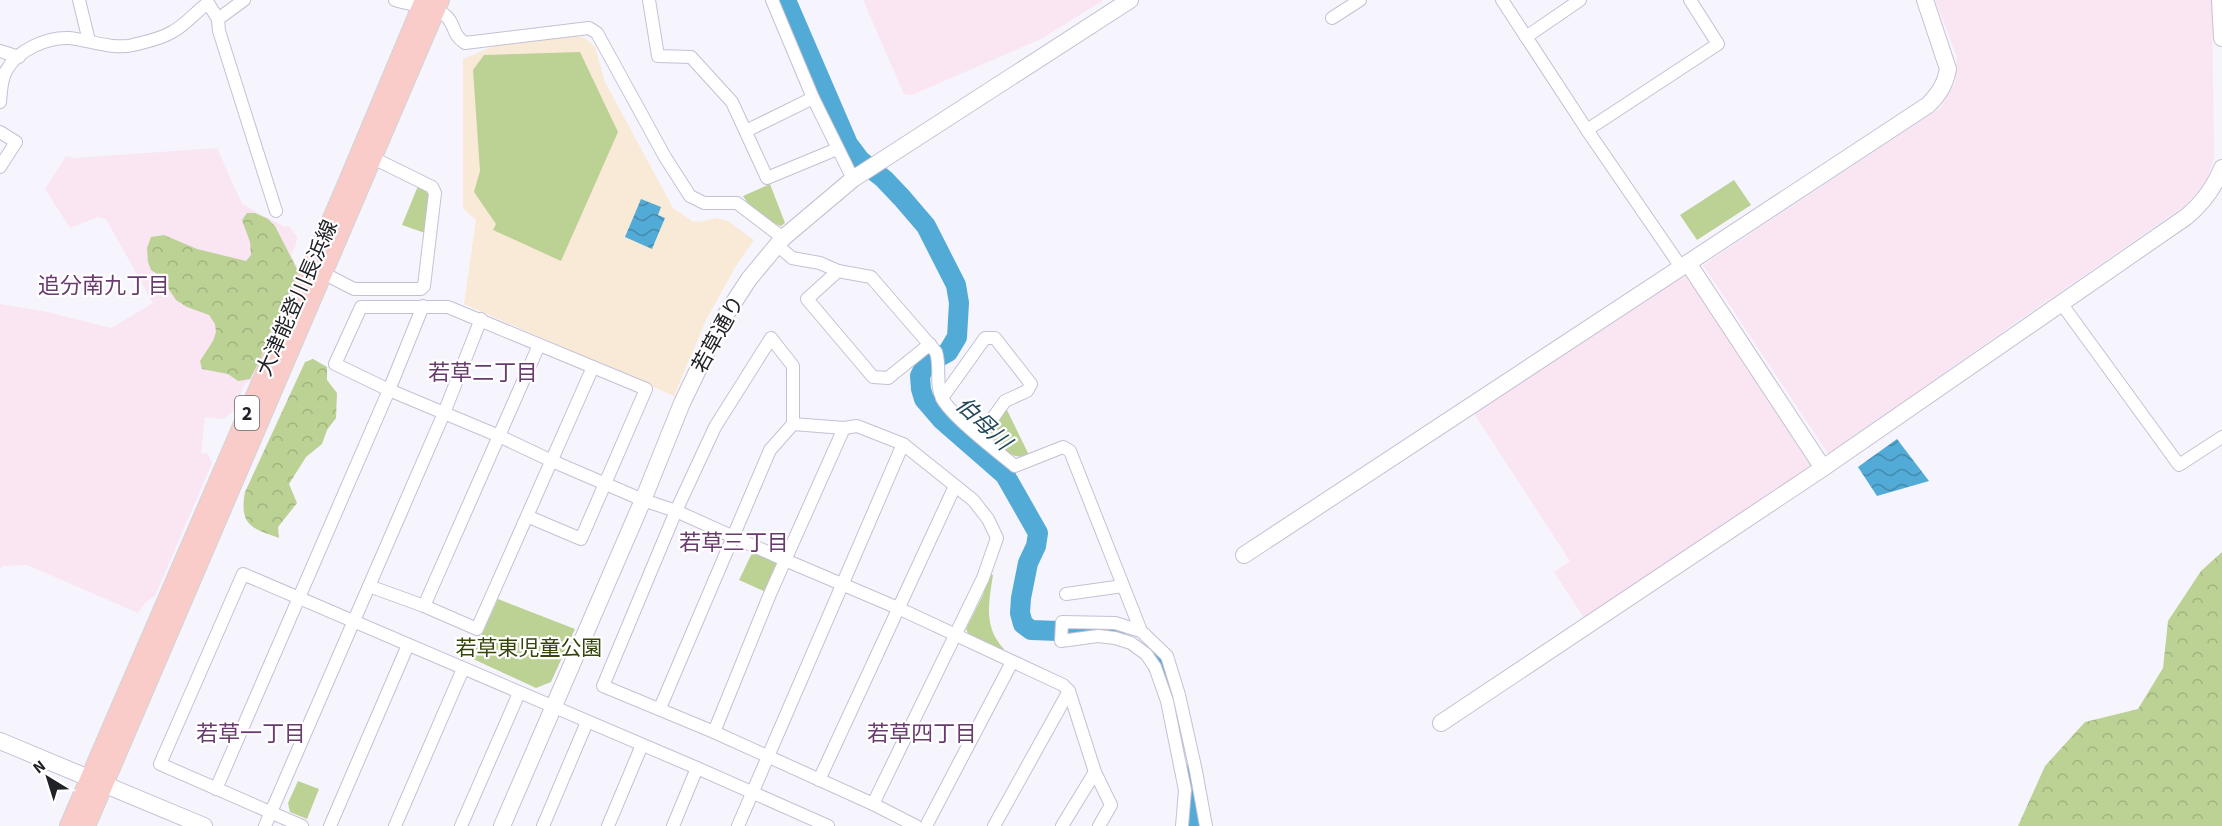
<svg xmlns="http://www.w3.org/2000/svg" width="2222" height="826" font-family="'Source Sans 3','Noto Sans JP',sans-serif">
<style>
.industrial{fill:#fae5f3}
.education{fill:#f8ead7}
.forest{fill:url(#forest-crowns)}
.park{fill:#bcd194}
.water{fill:url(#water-waves)}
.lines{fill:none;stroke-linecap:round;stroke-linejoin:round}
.river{stroke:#52aad6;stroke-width:20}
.street-casing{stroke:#c3c1d4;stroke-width:14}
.secondary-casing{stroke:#c3c1d4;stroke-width:18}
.primary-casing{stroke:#d3d3d4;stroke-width:20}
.street{stroke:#fff;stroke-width:12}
.secondary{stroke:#fff;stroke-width:16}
.primary{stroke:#f9ccca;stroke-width:18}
.labels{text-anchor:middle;stroke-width:4.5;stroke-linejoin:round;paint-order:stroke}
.shield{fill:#fff;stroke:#646468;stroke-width:1.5}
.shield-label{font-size:20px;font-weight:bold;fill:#212128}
.street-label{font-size:21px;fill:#212128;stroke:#fff}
.park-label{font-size:21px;fill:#36450b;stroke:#fff}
.neighbourhood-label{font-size:22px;fill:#683a6e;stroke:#fff}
.water-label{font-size:22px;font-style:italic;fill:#22485c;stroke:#fff}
</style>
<defs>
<pattern id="forest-crowns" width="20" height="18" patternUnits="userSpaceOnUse" patternTransform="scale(1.5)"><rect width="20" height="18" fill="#bcd194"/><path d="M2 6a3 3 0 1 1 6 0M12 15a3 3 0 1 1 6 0" fill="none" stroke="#a1b380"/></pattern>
<pattern id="water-waves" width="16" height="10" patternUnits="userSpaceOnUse" patternTransform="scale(1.5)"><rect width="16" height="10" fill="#52aad6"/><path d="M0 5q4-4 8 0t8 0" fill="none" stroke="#448aae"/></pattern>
</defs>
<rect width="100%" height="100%" fill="#f6f5fd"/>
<g class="industrial">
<polygon points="863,0 1104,0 1041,39 912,95 904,94"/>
<polygon points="1935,0 2212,0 2214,158 2206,182 2186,205 1985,344 1829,455 1703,265 1940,108 1955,83 1957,57"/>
<polygon points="217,148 242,204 285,227 289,226 297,237 296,245 291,254 299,272 251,381 245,383 233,412 223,419 205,417 201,453 208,454 212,463 155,596 145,603 138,613 27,565 3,566 0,569 0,304 43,311 111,328 153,303 106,219 98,217 70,228 45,189 66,156 74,158"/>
<polygon points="1686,273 1813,469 1584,618 1554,572 1570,561 1473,412"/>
</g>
<polygon class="education" points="577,36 585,38 595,47 605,82 673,208 692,221 699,222 716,218 728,221 754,240 736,266 706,320 674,396 464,304 476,220 463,208 463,59 494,46"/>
<g class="forest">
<polygon points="247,213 255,213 268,219 275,226 298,271 296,282 281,316 267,337 260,360 250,379 238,381 228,374 202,369 200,361 213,341 216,332 215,324 209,315 187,307 176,300 160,276 151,270 148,262 147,248 151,237 164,235 197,249 246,261 251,255 250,242 242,220"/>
<path d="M313 359 327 367V380L337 393 336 418 327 430 322 444 306 457 289 484 297 503 278 527 279 538C251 528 239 525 245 492L305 362Z"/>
<polygon points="2222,552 2222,826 2018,826 2045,766 2085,722 2138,709 2163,668 2168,621 2201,571"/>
</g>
<g class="park">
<polygon points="580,52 618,132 561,261 493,230 496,224 474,192 480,171 473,70 484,55"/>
<polygon points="1734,180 1751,205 1697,240 1680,215"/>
<path d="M770 184 785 223 781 226C768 223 750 208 743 196Z"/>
<path d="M418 186C439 196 430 214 428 234L402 225Z"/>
<path d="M1006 408 1029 455C1013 461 1003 449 992 440L991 429Z"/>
<polygon points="755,547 785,560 770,594 739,580"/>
<path d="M989 574 993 575C989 602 983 627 1004 649L1002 652 969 635 966 629 983 595Z"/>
<polygon points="498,599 575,629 551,682 536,688 471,658"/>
<polygon points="298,781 319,789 307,819 290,812 288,803"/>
</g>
<g class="water">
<polygon points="641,199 661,207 658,215 665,218 652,249 625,237"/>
<polygon points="1897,439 1929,481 1877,496 1858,467"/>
</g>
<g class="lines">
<g class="river">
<polyline points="786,0 848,144 860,160 884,179 902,198 926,226 956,285 959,303 957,337 948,352 930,362 924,368 920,376 921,389 924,399 942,420 1005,475 1038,533 1036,546 1028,563 1021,598 1020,613 1023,624 1031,630 1115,633"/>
<polyline points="1152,655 1168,685 1174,714"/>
<polyline points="1186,775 1190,796 1191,826"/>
</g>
<defs>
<g id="street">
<polyline points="79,0 89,41"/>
<path d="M395 0C411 6 434 5 446 16 456 25 451 34 465 43L589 28 597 33 665 157 690 196 704 203H737L783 238"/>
<polyline points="649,0 658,56 691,57 732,102 767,178 837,149"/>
<polyline points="772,0 813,98 853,179"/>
<polyline points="1502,0 1587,130 1681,267"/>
<polyline points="1332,18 1360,0"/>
<polyline points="218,19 244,0"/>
<polyline points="1526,37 1580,0"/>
<polyline points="0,51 19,57"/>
<path d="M0 102C1 92 1 80 6 71 17 50 47 37 69 38 90 40 112 50 133 45 145 42 161 39 172 32 186 25 195 12 208 3L218 19 219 31 276 211"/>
<polyline points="1587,130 1718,44 1690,0"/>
<polyline points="746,131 813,98"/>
<polyline points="0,132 16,142 0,167"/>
<path d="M777 245 792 258 820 263 838 271 871 277 936 352C941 367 935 384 942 398 951 416 998 452 1015 466L1063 447 1070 451 1141 631"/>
<polyline points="838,271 807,299 873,377 888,378 930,344"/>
<polyline points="323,273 354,289 421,289 424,286 435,193 432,187 367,155"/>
<polyline points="2061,303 2179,465 2222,437"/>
<polyline points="942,398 985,338 995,338 1031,384 1027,391 1005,401 980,436"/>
<polyline points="793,424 844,428 857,426 903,444 973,500 988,519 997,538 983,578 873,804"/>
<polyline points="529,517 581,539 646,389 448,307 361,307 335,364 389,390 499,436 552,461 643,500 676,511 785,560 898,608 1063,685 1069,691 1095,772 1111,805 1099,826"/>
<polyline points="369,586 424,606 477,629 593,367"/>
<polyline points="1066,594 1123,586"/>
<polyline points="424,606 539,345"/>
<polyline points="660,708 770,450 793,424 793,366 771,338 715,427 676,511 603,686 714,732 873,804 916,826"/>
<polyline points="714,732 770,594 844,428"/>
<polyline points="819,780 955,486"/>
<polyline points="216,789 389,390 423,306"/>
<polyline points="265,826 444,413 481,319"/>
<polyline points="302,826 160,764 243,574 697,768 828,826"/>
<polyline points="330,826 408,645"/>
<polyline points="395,826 463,669"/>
<polyline points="461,826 519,693"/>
<polyline points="543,826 587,722"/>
<polyline points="608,826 642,745"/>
<polyline points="673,826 697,768"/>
<polyline points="738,826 903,444"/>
<polyline points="926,826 1012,662"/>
<polyline points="994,826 1069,691"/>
<polyline points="1062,826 1095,772"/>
<polyline points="1182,826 1185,790 1167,701 1155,667 1146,654 1131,643 1115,638 1098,636 1061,641 1062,622 1115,623 1141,631 1167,656 1179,695 1196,771 1206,826"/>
</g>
<g id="secondary">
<polyline points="2220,0 2222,38"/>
<polyline points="1688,263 1823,468"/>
<path d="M1244 555 1928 105C1939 94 1945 85 1948 69L1925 0"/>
<path d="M1441 723 1823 468 2186 217C2203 203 2214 188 2222 168"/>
<polyline points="0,741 204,826"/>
<polyline points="502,826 643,500 682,403 721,322 749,279 783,238 853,179 1130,0"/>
</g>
<g id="primary">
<polyline points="69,826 346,186 424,0"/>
<polyline points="86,826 440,0"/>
</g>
</defs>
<use href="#street" class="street-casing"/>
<use href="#secondary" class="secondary-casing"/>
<use href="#primary" class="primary-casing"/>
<use href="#street" class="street"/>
<use href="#secondary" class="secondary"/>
<use href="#primary" class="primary"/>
</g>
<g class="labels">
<rect class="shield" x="235" y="396" width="24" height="34" rx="4.5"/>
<g class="shield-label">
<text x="247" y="420">2</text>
</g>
<g class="street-label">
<text transform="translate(297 298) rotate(-66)" y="7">大津能登川長浜線</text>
<text transform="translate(718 334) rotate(-61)" y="7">若草通り</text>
</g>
<g class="park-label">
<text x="529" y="655">若草東児童公園</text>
</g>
<g class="neighbourhood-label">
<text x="104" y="293">追分南九丁目</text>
<text x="483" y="380">若草二丁目</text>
<text x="734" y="550">若草三丁目</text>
<text x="251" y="741">若草一丁目</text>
<text x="922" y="741">若草四丁目</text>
</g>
<g class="water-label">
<text transform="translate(984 423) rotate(43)" y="8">伯母川</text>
</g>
</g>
<g transform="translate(48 778) rotate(322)" stroke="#ffffff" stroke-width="4.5" paint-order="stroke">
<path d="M0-4.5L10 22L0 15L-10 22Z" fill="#212128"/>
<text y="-9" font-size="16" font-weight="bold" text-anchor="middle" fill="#212128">N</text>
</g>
</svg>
